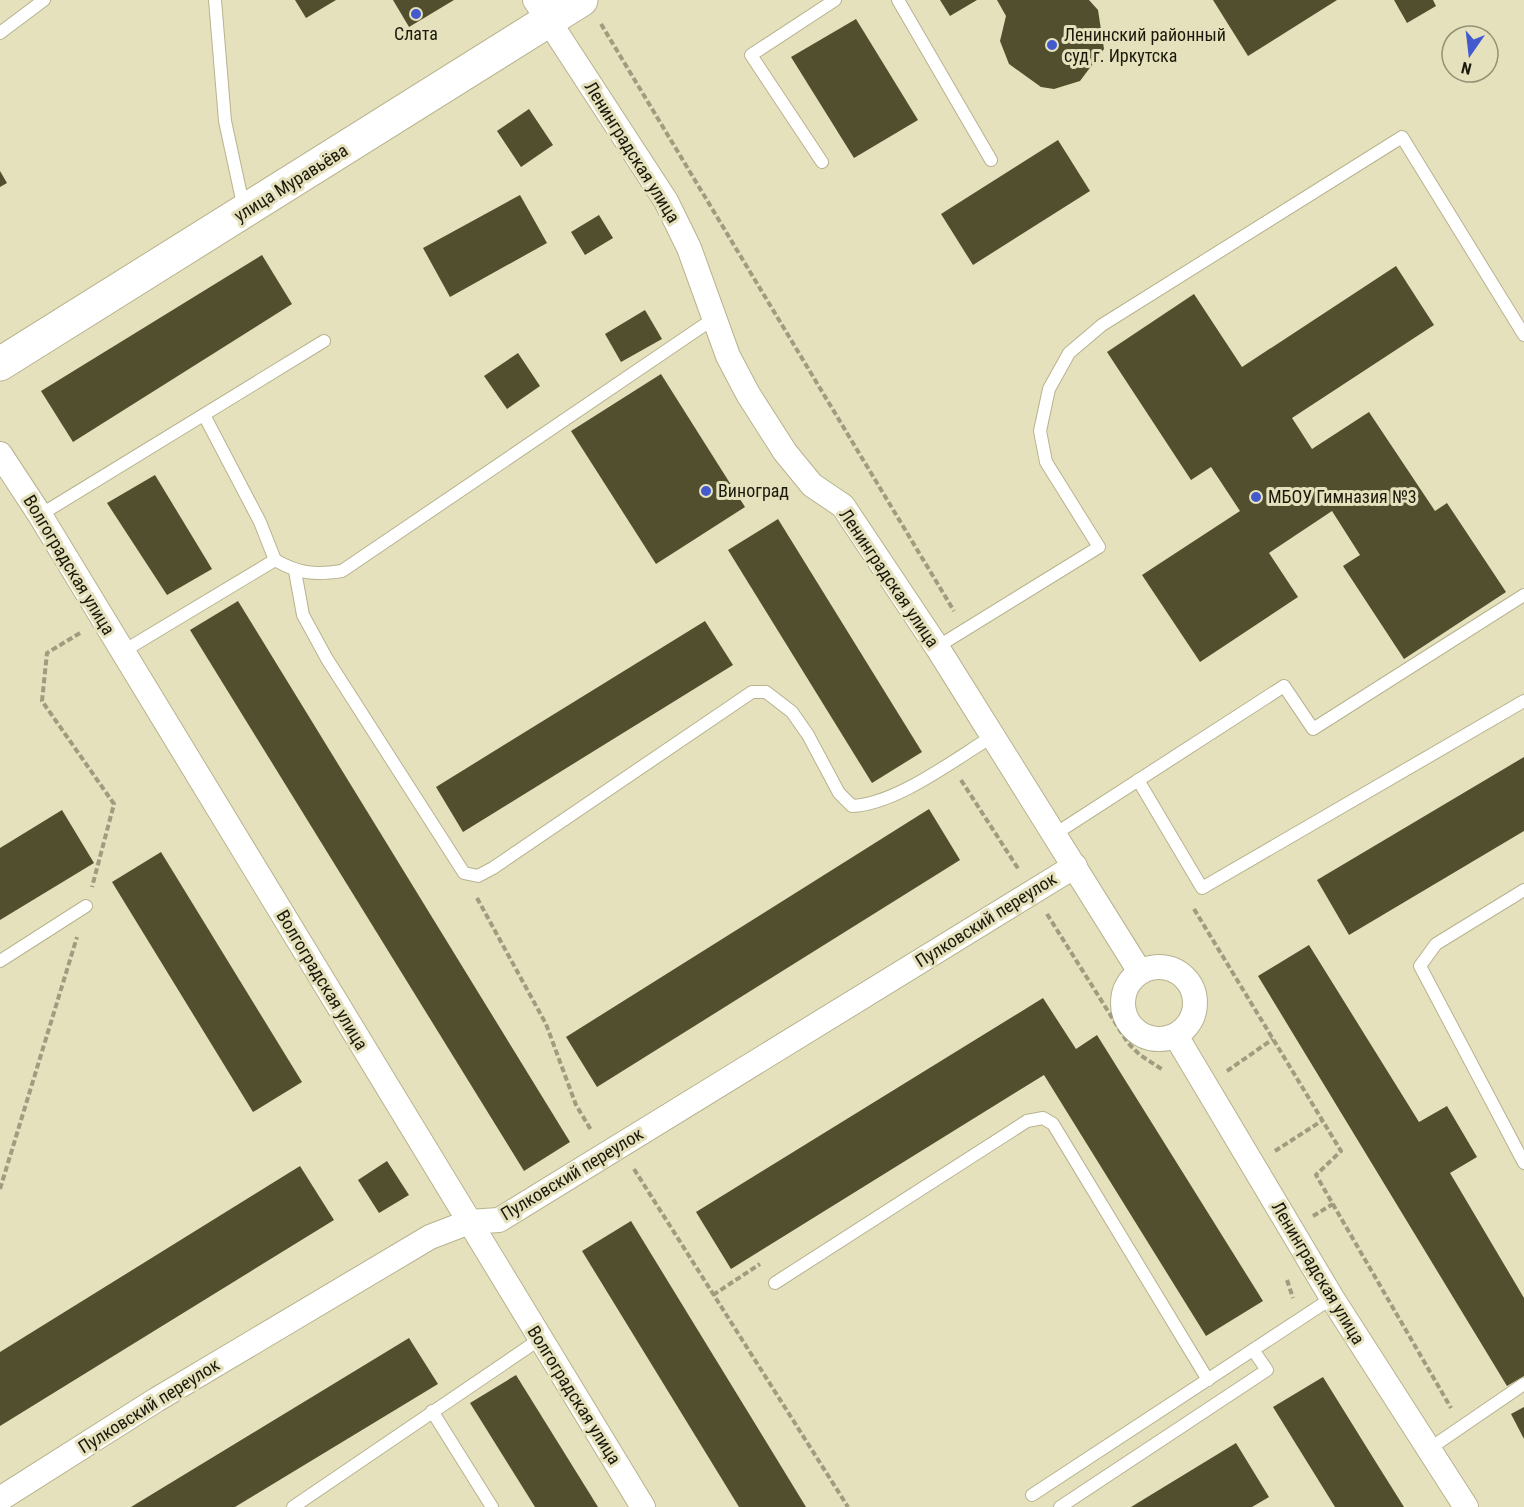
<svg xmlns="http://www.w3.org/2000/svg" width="1524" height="1507" font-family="'Roboto Condensed',sans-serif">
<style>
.building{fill:#524f2f}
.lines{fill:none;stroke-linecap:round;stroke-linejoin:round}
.lane-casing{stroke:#b7b38f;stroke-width:14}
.street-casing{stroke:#b7b38f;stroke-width:26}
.secondary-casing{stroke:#b7b38f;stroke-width:35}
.path{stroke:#9f9c7f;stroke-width:4;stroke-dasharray:6 3;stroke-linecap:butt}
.lane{stroke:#fff;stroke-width:12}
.street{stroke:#fff;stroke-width:24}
.secondary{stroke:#fff;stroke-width:33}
.poi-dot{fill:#425acd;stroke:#e5e1bc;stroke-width:2}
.labels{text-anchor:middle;stroke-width:6;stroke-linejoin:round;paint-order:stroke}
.poi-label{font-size:18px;fill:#1a190b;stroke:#e5e1bc;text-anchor:start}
.street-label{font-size:18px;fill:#1a190b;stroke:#e5e1bc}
</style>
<rect width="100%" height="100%" fill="#e5e1bc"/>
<g class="building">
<polygon points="295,0 336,0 306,18"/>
<polygon points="393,0 454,0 409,27"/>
<polygon points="940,0 977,0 950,16"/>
<polygon points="997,0 1089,0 1098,10 1104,49 1080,81 1054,89 1041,87 1009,64 1000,41 1006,16"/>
<polygon points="1213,0 1337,0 1248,56"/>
<polygon points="1394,0 1433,0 1436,6 1407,23"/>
<polygon points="856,19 918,120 854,158 791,57"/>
<polygon points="529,109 553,145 521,167 497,131"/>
<polygon points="1058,140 1090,191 973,265 941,214"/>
<polygon points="0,171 7,183 0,187"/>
<polygon points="520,195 547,243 450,297 423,248"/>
<polygon points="599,215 613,238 585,255 571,232"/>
<polygon points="262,255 292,304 73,442 41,391"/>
<polygon points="1396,266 1434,325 1292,418 1312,449 1369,412 1435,511 1447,503 1506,592 1404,659 1343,566 1360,555 1332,511 1269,553 1298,597 1200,662 1142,575 1240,511 1211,467 1191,480 1107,352 1194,294 1242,367"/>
<polygon points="645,310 662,339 621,362 605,334"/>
<polygon points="518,353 540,386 507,409 484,376"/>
<polygon points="661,374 745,507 656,564 571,431"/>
<polygon points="155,475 212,569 167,595 107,503"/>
<polygon points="778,519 922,752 872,783 728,550"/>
<polygon points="238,601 570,1142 524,1171 190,630"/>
<polygon points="705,621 733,665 463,832 436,787"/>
<polygon points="1524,757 1524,831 1349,935 1317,880"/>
<polygon points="929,809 960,860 597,1087 566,1037"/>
<polygon points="62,810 94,863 0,920 0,848"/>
<polygon points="161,852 302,1082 253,1112 112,882"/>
<polygon points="1309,945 1419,1122 1447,1106 1477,1157 1450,1173 1524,1298 1524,1376 1507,1386 1258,976"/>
<polygon points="1043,998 1076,1049 1097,1035 1263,1301 1206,1336 1044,1075 731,1269 696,1212"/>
<polygon points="387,1161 409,1195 379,1213 358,1180"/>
<polygon points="300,1166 334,1220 0,1426 0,1352"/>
<polygon points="631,1221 806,1507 739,1507 582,1251"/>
<polygon points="409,1338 438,1384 235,1507 131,1507"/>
<polygon points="516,1375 598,1507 535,1507 470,1403"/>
<polygon points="1323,1377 1377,1464 1404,1507 1335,1507 1273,1407"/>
<polygon points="1524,1407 1524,1439 1511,1414"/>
<polygon points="1236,1443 1269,1497 1252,1507 1131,1507"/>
</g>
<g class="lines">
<defs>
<g id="lane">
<polyline points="215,0 225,121 244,209"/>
<polyline points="898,0 991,160"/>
<polyline points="0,33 44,0"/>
<polyline points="822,162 751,55 835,0"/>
<polyline points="204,415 260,522 275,560"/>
<polyline points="40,515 324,341"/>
<path d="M295 571 303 615 327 659 464 873 478 876 493 868 752 692H766L792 712 808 735 839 793 852 806C897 804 955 759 993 736"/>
<polyline points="937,647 1099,547 1046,462 1040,431 1049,389 1069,353 1102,325 1402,137 1524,335"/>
<path d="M122 652 275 560C299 574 316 575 342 571L713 319"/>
<polyline points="1138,780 1202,888 1524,701"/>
<polyline points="1055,834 1284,686 1313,729 1524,595"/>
<polyline points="1524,890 1436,944 1420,966 1524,1163"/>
<polyline points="0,961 86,906"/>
<polyline points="775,1283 1027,1121 1043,1118 1053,1124 1208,1380"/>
<polyline points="432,1411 492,1507"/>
<polyline points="1429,1449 1524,1384"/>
<polyline points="1032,1495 1332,1298"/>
<polyline points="293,1507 540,1339"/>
<polyline points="1060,1507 1267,1370 1253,1350"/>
</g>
<g id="street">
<polyline points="535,0 666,201 689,248 728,356 748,394 785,452 812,485 843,506 937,647 1140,972"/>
<polyline points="0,454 40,515 643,1507"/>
<circle cx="1159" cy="1003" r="36"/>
<polyline points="1176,1036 1332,1298 1466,1507"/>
<polyline points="0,1499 156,1400 430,1237 469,1222 499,1220 1075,866"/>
</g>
<polyline id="secondary" points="0,364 581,0"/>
</defs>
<use href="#lane" class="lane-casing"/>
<use href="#street" class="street-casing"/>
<use href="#secondary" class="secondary-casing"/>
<g class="path">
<polyline points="601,24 954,611"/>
<polyline points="80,633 47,653 42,701 114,804 92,887"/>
<polyline points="961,780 1019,870"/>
<polyline points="477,898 546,1024 576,1105 591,1130"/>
<polyline points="1194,909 1341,1151 1316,1175 1451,1408"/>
<polyline points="1047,914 1128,1043 1140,1055 1163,1070"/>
<polyline points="1227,1071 1273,1039"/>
<polyline points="1275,1151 1323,1120"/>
<polyline points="634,1169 848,1507"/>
<polyline points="0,1189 77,937"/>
<polyline points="1313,1216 1333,1204"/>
<polyline points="1287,1280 1293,1298"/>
<polyline points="713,1295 760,1264"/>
</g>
<use href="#lane" class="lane"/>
<use href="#street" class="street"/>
<use href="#secondary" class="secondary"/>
</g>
<g class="poi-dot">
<circle cx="416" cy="14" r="6"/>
<circle cx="1052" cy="45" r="6"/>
<circle cx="706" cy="491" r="6"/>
<circle cx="1256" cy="497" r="6"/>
</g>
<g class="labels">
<g class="poi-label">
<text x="416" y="40" text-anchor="middle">Слата</text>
<text x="1064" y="41">Ленинский районный<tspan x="1064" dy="21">суд г. Иркутска</tspan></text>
<text x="718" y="497">Виноград</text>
<text x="1268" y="503">МБОУ Гимназия №3</text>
</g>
<g class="street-label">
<text transform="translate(632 152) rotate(58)" y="6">Ленинградская улица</text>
<text transform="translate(291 183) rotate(-32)" y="6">улица Муравьёва</text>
<text transform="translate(69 565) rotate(59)" y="6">Волгоградская улица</text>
<text transform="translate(889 578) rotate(56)" y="6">Ленинградская улица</text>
<text transform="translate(986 920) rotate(-32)" y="6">Пулковский переулок</text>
<text transform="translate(322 980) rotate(59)" y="6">Волгоградская улица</text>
<text transform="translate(572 1174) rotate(-31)" y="6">Пулковский переулок</text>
<text transform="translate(1318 1273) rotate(59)" y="6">Ленинградская улица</text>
<text transform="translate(574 1395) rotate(58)" y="6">Волгоградская улица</text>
<text transform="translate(149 1406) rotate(-32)" y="6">Пулковский переулок</text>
</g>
</g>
<g transform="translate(1470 54) rotate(194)"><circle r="28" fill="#e5e1bc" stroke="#949175" stroke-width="1.5"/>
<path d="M0-4.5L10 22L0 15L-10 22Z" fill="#425acd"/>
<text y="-9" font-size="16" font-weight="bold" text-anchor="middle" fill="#1a190b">N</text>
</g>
</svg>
